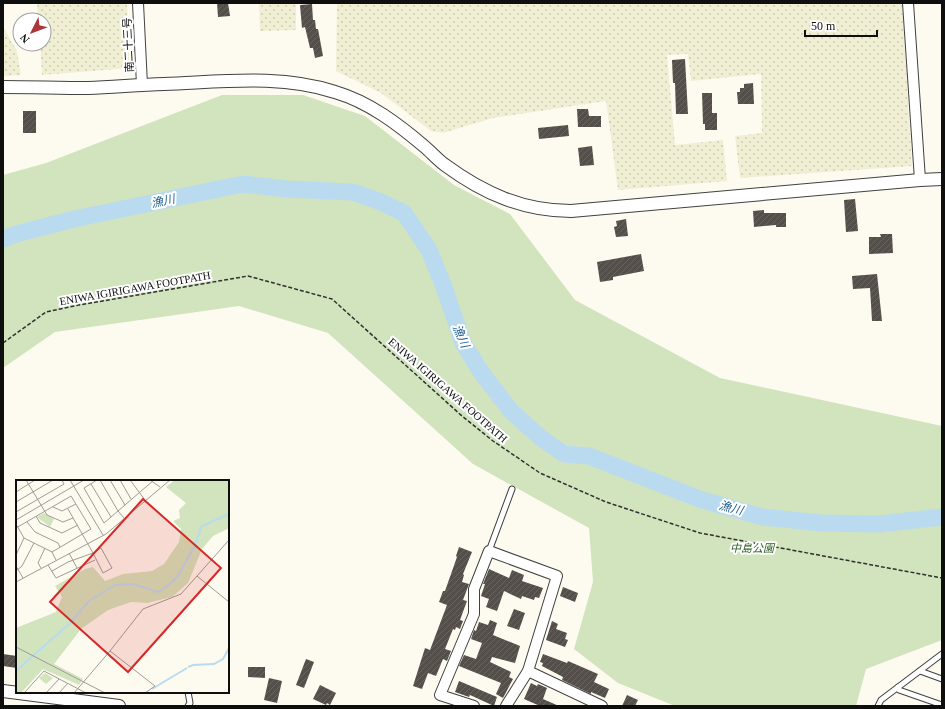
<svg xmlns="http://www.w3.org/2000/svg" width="945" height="709" font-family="'Times New Roman','Noto Sans JP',serif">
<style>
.farmland{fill:url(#farmland-dots)}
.green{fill:#d1e4bd}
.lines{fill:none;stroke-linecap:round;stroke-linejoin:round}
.river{stroke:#badbef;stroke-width:17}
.building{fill:url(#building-hatch)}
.service-casing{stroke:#414141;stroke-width:7}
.minor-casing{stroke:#414141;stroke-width:12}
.tertiary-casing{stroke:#414141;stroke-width:14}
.path{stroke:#303030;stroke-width:1.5;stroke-dasharray:4 2;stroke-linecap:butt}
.service{stroke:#fff;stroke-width:5}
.minor{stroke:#fff;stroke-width:10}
.tertiary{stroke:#fff;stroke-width:12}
.labels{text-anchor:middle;stroke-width:4;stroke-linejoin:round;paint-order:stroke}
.street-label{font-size:11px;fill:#0e0e0e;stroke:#fff}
.park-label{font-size:11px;font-style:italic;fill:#305e25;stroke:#fff}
.water-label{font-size:12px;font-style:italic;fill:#256191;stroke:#fff}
.inset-river{fill:none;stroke:#badbef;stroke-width:2}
.inset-road{fill:none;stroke:#9d9c96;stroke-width:1}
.view{fill:#d62828;fill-opacity:0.15;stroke:#d62828;stroke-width:2}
.inset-edge{fill:none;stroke:#0e0e0e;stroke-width:2}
</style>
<defs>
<pattern id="farmland-dots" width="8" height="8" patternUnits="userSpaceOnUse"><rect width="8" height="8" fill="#f1efd3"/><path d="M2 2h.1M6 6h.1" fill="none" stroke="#cdccb4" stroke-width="1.8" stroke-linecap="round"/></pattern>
<pattern id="building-hatch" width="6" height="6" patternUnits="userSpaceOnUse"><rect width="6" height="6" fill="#554f4b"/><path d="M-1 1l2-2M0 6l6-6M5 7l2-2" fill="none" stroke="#696461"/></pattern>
</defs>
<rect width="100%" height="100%" fill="#fdfbf0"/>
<g class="farmland">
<polygon points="3,3 4,3 4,28 17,51 21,75 3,76"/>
<polygon points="37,3 127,3 130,68 42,75 40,44 44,44 44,20 38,20"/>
<polygon points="259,3 296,3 296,30 260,31"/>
<polygon points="337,3 902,3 912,166 740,178 735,136 762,133 761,74 691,81 688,54 667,55 675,145 723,140 727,181 618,190 606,101 493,118 443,133 431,131 381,93 336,71"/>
</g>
<polygon class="green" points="222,95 303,95 365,116 454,185 510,214 575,300 720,378 942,426 942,640 866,669 856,706 675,706 618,683 574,649 593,582 589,528 473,464 328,333 239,306 55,332 3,368 3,175 46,163"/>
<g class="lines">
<polyline class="river" points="3,239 16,234 74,219 243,184 287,189 353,192 381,202 404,213 429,250 444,287 463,343 481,372 511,411 541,438 564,454 589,456 702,500 763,517 821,523 879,524 942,517"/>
</g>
<g class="building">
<polygon points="217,3 228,3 230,16 218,17"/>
<polygon points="312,4 313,20 315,20 316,29 318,29 323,56 315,58 313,48 310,48 305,27 302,28 300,5"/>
<polygon points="685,59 688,114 676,114 675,83 673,83 672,60"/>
<polygon points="753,83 754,104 738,104 737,92 740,92 740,88 744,88 744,84"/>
<polygon points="702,93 712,93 712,113 717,113 717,130 705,130 705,124 703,124"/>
<polygon points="577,109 588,109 589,116 601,116 601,127 578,127"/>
<rect x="23" y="111" width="13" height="22"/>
<polygon points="568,125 569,136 539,139 538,128"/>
<polygon points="592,146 594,165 580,166 578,148"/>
<polygon points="855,199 858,231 846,232 844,200"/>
<polygon points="764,210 764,213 786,213 786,227 776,227 776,225 754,227 753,211"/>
<polygon points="626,219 628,236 616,237 614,227 617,226 616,221"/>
<polygon points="880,234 892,234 893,253 869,254 869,237 881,237"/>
<polygon points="641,254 644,271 613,277 613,280 600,282 597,262"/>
<polygon points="877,274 882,321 872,321 870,288 853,289 852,276"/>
<polygon points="459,547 472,552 463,574 464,575 462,582 469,584 463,600 467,601 460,620 463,621 460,629 456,627 455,630 453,629 445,649 451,651 447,661 443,659 436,676 428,673 422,689 413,686 425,648 430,650 447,605 439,602 443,591 445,591 457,557 456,556"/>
<polygon points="489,569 509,578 512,570 524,575 522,581 543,588 539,598 535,597 534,600 522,596 521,599 504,591 497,611 486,607 489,599 481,596 485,584 483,584"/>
<polygon points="563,587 578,593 575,602 560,596"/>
<polygon points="514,609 525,613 519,630 507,626"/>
<polygon points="490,620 497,623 493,635 520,646 515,663 492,657 490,662 511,672 509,677 513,679 503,698 496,694 501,683 459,666 464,655 476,659 482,643 471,639 474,630 476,631 479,622 488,625"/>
<polygon points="552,621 558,624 556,629 567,633 565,639 568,640 565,647 546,640"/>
<polygon points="3,654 17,656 17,668 3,666"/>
<polygon points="543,654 567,663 568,661 598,674 594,682 609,689 605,698 591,692 591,694 562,680 563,677 542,666 543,663 540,662"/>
<polygon points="306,659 314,662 304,688 296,685"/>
<polygon points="248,667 265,667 265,678 248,677"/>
<polygon points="269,678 282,681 277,703 264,700"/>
<polygon points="459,681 497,697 494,706 470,695 469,697 455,692"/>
<polygon points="531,683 537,686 538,684 547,688 543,699 559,706 540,706 524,699"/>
<polygon points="320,685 336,693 330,705 327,703 326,705 313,699"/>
<polygon points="627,695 638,700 635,706 622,706"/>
</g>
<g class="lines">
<defs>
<g id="service">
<polyline points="489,551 512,489"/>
<polyline points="920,671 942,679"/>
<polyline points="898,687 899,690 942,705"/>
<polyline points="188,706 190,703 188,692"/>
<polyline points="878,706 881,700 942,654"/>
</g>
<g id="minor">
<polyline points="138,3 142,85"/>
<polyline points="908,3 920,180"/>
<polyline points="528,671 602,706"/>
<polyline points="474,706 440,695 474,614 474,589 489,551 557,576 528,671 506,706"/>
</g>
<g id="tertiary">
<path d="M3 87C31 87 60 88 88 88 113 87 138 85 164 84 221 82 280 74 335 92 369 102 398 124 425 147 432 153 438 160 445 165 483 193 523 211 571 211L920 180 942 179"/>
<polyline points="3,691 119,706"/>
</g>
</defs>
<use href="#service" class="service-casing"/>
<use href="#minor" class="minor-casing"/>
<use href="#tertiary" class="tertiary-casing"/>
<polyline class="path" points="3,343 46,312 79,305 248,276 332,299 462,416 493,441 540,473 606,502 700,533 942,578"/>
<use href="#service" class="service"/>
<use href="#minor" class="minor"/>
<use href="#tertiary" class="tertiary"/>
</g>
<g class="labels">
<g class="street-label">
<text transform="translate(128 45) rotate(-93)" y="4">南二十三号</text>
<text transform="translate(135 288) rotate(-10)" y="4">ENIWA IGIRIGAWA FOOTPATH</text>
<text transform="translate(448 390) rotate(41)" y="4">ENIWA IGIRIGAWA FOOTPATH</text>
</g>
<g class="park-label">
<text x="752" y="552">中島公園</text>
</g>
<g class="water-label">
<text transform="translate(163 201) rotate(-12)" y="4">漁川</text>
<text transform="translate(461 336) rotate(66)" y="4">漁川</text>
<text transform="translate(731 508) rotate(15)" y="4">漁川</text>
</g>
</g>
<g transform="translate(16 480)">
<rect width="213" height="213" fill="#fdfbf0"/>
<path d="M159 0H213V48L197 56 186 69 172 103 156 117 131 123 115 122 92 130 65 149 38 184 67 199 63 205 27 189 5 213H0V148L40 132 46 117 39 106 69 89 77 87 89 101 107 94 136 91 148 84 163 62 165 49 157 41 164 38 163 30 170 23 150 7ZM28 33 38 39 34 47 21 37ZM29 193 37 198 30 204 23 198Z" fill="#d1e4bd"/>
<path class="inset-river" d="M172 187 177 185 198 184 207 179 213 168M0 191 53 144 73 121 99 105 117 104 142 112 149 108 161 97 178 67 186 46 213 34M136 209 171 188"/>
<path class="inset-road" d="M10 0 31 35 47 42 57 38M54 0 87 55M81 0 68 8 88 43 138 0M84 0 102 31 108 38M94 0 109 25M104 0 115 19M114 0 129 20M134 0 144 7M75 4 95 37M0 12 19 0M0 22 37 0M37 27 46 31 60 24M0 32 48 4 46 0M20 36 24 43 46 53 62 45M0 40 68 0M11 42 19 52 42 63 44 67M0 44 8 58 0 75M0 48 55 16 75 49 36 72M8 58 36 72 40 80M53 73 61 88M32 85 40 98 79 80M0 86 7 98M25 88 22 83 29 68M0 91 6 86 18 63M36 91 52 82 77 73 85 68 96 88 87 93 77 73 52 29M181 96 213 122M0 102 90 54 154 0M0 167 89 213M94 171 139 206 129 213M8 213 28 191 70 213M30 213 43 199M43 213 52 203M58 213 94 171 127 129 165 114 213 60"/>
<path class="view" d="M127 19 205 88 112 192 34 122Z"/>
<rect width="213" height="213" class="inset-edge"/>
</g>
<rect width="945" height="709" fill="none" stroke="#0e0e0e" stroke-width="8"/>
<g transform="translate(32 32) rotate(228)"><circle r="19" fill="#ffffff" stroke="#9f9f9f"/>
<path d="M0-3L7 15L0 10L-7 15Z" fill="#ae353a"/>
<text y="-6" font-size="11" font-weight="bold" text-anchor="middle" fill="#0e0e0e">N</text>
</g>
<path d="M805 30v6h72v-6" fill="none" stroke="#0e0e0e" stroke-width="2"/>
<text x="811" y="30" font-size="12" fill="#0e0e0e" stroke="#ffffff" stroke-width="3" paint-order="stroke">50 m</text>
</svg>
